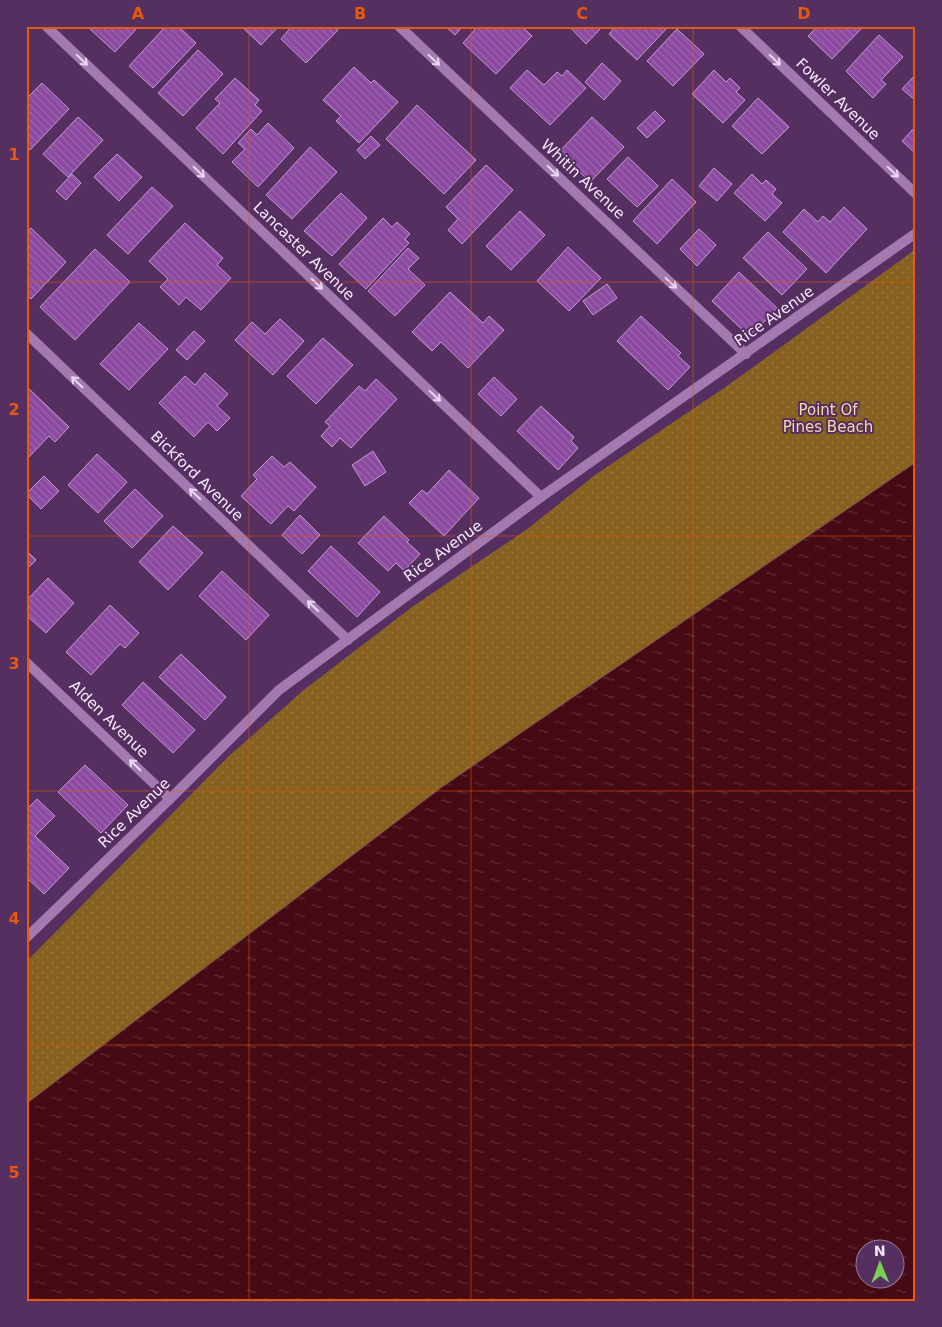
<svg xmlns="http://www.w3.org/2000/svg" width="942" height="1327" font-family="'DejaVu Sans',sans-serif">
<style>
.grass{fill:url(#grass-dots)}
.water{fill:url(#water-ripples);stroke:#7a4d59;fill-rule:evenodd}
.building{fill:url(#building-back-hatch);stroke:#c59bd3}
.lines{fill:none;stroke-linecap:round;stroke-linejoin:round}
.minor{stroke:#a279b0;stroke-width:10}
.oneway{stroke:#ead8f0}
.grid{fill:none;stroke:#e8590c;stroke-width:1;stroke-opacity:0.55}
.labels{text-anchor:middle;stroke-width:4;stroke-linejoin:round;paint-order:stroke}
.street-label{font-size:15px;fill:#f7e9fb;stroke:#542f60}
.park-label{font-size:15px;fill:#f8d9aa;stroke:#542f60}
.neatline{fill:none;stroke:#e8590c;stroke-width:2}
.grid-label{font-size:16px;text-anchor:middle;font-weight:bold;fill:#e8590c}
</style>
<defs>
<pattern id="grass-dots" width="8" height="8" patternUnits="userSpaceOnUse" patternTransform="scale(1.25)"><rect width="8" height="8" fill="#87611f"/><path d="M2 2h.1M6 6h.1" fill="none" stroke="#997840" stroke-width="1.8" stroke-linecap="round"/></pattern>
<pattern id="water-ripples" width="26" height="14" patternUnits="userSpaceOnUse" patternTransform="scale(1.25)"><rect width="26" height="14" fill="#450a14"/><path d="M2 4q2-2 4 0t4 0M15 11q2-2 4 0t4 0" fill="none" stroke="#612e37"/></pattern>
<pattern id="building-back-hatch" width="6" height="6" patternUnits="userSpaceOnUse" patternTransform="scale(1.25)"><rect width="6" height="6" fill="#8b4aa0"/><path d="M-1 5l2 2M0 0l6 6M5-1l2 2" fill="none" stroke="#9c64ae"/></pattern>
</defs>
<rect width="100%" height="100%" fill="#542f60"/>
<polygon class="grass" points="916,249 916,462 442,787 26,1104 26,962 229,756 305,689 412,607 526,530 595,475 727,386"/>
<path class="water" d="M916 462V1301H26V1104L442 787ZM864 1250H894V1280H864Z"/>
<g class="building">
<polygon points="93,26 139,26 115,52 90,29"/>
<polygon points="166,26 178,26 196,43 153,88 129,66"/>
<polygon points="241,26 279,26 261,45"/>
<polygon points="292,26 334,26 338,30 306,63 281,39"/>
<polygon points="445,26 463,26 455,35"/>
<polygon points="478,26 521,26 532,36 496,74 463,43"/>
<polygon points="569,26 603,26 586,44"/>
<polygon points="616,26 669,26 637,60 609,34"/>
<polygon points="818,26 860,26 862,28 832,59 808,36"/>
<polygon points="677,29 704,54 673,86 647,61"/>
<polygon points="879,35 903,57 881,80 886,84 873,98 846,71"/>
<polygon points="198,50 223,74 183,116 158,93"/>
<polygon points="602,63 621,81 604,100 585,82"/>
<polygon points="354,67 371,83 374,80 398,102 359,143 336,121 341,116 323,100"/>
<polygon points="527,70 544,85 557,72 562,76 567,70 586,88 550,125 510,88"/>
<polygon points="714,70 726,82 730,78 740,88 736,92 745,100 723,123 692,94"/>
<polygon points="916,74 916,101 902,89"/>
<polygon points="235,78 259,100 255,105 262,111 223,154 196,128 220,103 215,99"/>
<polygon points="42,83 69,109 30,150 26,147 26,99"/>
<polygon points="758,98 789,127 762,154 732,126"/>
<polygon points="417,105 476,160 444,194 386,139"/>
<polygon points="655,111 665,121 647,138 637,128"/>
<polygon points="78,117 103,140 68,177 43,154"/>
<polygon points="592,117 624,147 590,182 559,152"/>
<polygon points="268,123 294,148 258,187 232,162 245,149 238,143 251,129 257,135"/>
<polygon points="916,126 916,154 902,141"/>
<polygon points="371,136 380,145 365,159 357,150"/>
<polygon points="310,147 337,172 292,219 266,195"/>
<polygon points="117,154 142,177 119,201 94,177"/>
<polygon points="628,157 658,186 637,207 607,179"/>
<polygon points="486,165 513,190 462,244 448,230 458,219 446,207"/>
<polygon points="714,168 732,184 717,201 699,186"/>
<polygon points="72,174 81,183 66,200 56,191"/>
<polygon points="752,174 762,184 766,180 776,189 772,194 782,203 765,221 734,193"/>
<polygon points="672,179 696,202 657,244 633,221"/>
<polygon points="152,187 173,206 128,254 107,235"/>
<polygon points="341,193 367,218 332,256 304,231"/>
<polygon points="844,207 867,229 826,273 783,232 804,209 818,222 823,216 830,222"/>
<polygon points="520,211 545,235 511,270 486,246"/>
<polygon points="383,218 392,227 397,222 410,234 405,239 409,243 366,289 339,264"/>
<polygon points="185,223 223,258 217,265 231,278 201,310 186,297 179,305 160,287 168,279 149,261"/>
<polygon points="31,228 66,262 31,299 26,294 26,233"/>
<polygon points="699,229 716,245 697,266 680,249"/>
<polygon points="768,232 807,269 782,295 743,258"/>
<polygon points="568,247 601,278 569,311 537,281"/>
<polygon points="408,248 419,258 408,269 425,285 395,316 368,291"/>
<polygon points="95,249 130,282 75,340 40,307"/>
<polygon points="739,272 777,308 750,337 712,301"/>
<polygon points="607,284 617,298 593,315 583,301"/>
<polygon points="450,292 483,323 489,316 504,330 468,368 441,342 432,351 412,332"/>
<polygon points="641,316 681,353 678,356 690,367 668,390 617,341"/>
<polygon points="280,319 304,341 273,375 235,340 252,322 265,334"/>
<polygon points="139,323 168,349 129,390 100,364"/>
<polygon points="194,331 205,341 187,360 176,350"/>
<polygon points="323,338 353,365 316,404 287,376"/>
<polygon points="205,373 228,394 217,406 230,418 217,431 208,422 194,437 159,403 185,376 195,385"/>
<polygon points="494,377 517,399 501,416 478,394"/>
<polygon points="376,379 397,399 351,448 340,438 332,447 321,436 330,426 325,422 359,386 365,391"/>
<polygon points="27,387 69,427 55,442 49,436 26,460"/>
<polygon points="541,406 574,437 571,441 578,448 558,470 517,431"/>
<polygon points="373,451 386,472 365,486 352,465"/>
<polygon points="97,454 127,482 98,513 68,485"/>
<polygon points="272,456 284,467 290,462 316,487 294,511 288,506 271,524 241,496 257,479 253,475"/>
<polygon points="449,470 479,498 444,536 409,503 422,490 427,494"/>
<polygon points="44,476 59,491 41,509 26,494"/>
<polygon points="135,489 163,516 132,548 104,521"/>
<polygon points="300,515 320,535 302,554 282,535"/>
<polygon points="384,516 409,540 407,542 420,554 404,571 396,563 388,571 358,543"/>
<polygon points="173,526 203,553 168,590 139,562"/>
<polygon points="331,546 380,592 357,617 308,571"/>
<polygon points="26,550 36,560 26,570"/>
<polygon points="222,571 269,615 246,640 199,596"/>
<polygon points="48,578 74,603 46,633 26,615 26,601"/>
<polygon points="110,605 139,633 125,648 120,644 91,675 66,652"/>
<polygon points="181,654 226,697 205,720 159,677"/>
<polygon points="143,682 195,730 173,753 122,705"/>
<polygon points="85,765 128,805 101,833 58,792"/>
<polygon points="37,799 55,816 35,836 69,868 44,894 26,877 26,810"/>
</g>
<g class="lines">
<g class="minor">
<polyline points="46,26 541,497"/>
<polyline points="399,26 746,354"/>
<polyline points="740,26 916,194"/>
<polyline points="26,333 348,640"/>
<polyline points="26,662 170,799"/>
<polyline points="26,938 170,799 279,690 541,497 916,233"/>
</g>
</g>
<defs><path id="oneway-shaft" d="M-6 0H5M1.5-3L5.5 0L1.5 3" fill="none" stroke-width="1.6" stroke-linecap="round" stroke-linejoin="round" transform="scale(1.25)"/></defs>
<g class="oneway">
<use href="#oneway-shaft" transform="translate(82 60) rotate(44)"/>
<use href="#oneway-shaft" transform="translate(434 60) rotate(43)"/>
<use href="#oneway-shaft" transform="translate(775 60) rotate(44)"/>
<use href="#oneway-shaft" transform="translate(553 171) rotate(43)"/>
<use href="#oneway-shaft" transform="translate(199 172) rotate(44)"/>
<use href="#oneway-shaft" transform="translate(893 172) rotate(44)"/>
<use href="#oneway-shaft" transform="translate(671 283) rotate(43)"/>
<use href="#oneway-shaft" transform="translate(317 284) rotate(44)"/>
<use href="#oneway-shaft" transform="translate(77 382) rotate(-136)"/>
<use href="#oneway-shaft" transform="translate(435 396) rotate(43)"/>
<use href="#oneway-shaft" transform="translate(195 494) rotate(-136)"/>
<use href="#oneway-shaft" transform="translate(313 606) rotate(-136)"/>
<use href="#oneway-shaft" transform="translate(135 765) rotate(-136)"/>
</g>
<path class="grid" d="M249 26V1301M471 26V1301M693 26V1301M26 282H916M26 536H916M26 791H916M26 1045H916"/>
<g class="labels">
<g class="street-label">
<text transform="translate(838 99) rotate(44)" y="5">Fowler Avenue</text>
<text transform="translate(583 179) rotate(43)" y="5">Whitin Avenue</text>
<text transform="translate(304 251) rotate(44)" y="5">Lancaster Avenue</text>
<text transform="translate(774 316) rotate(-35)" y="5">Rice Avenue</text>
<text transform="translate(197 476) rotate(44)" y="5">Bickford Avenue</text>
<text transform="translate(443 551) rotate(-36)" y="5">Rice Avenue</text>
<text transform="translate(109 719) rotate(44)" y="5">Alden Avenue</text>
<text transform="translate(134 813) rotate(-44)" y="5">Rice Avenue</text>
</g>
<g class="park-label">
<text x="828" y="415">Point Of<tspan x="828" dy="17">Pines Beach</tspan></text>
</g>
</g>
<rect width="942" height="1327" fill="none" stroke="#542f60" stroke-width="55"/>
<g transform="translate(880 1264) rotate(359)"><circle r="24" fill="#542f60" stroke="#95799e"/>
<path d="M0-4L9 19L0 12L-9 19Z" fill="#7bd156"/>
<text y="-8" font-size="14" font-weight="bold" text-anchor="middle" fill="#f7e9fb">N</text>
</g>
<rect x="28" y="28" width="886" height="1272" class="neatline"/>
<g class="grid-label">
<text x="138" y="19">A</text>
<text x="360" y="19">B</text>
<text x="582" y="19">C</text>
<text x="804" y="19">D</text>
<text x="14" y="160">1</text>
<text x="14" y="415">2</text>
<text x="14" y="669">3</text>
<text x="14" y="924">4</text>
<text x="14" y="1178">5</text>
</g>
</svg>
